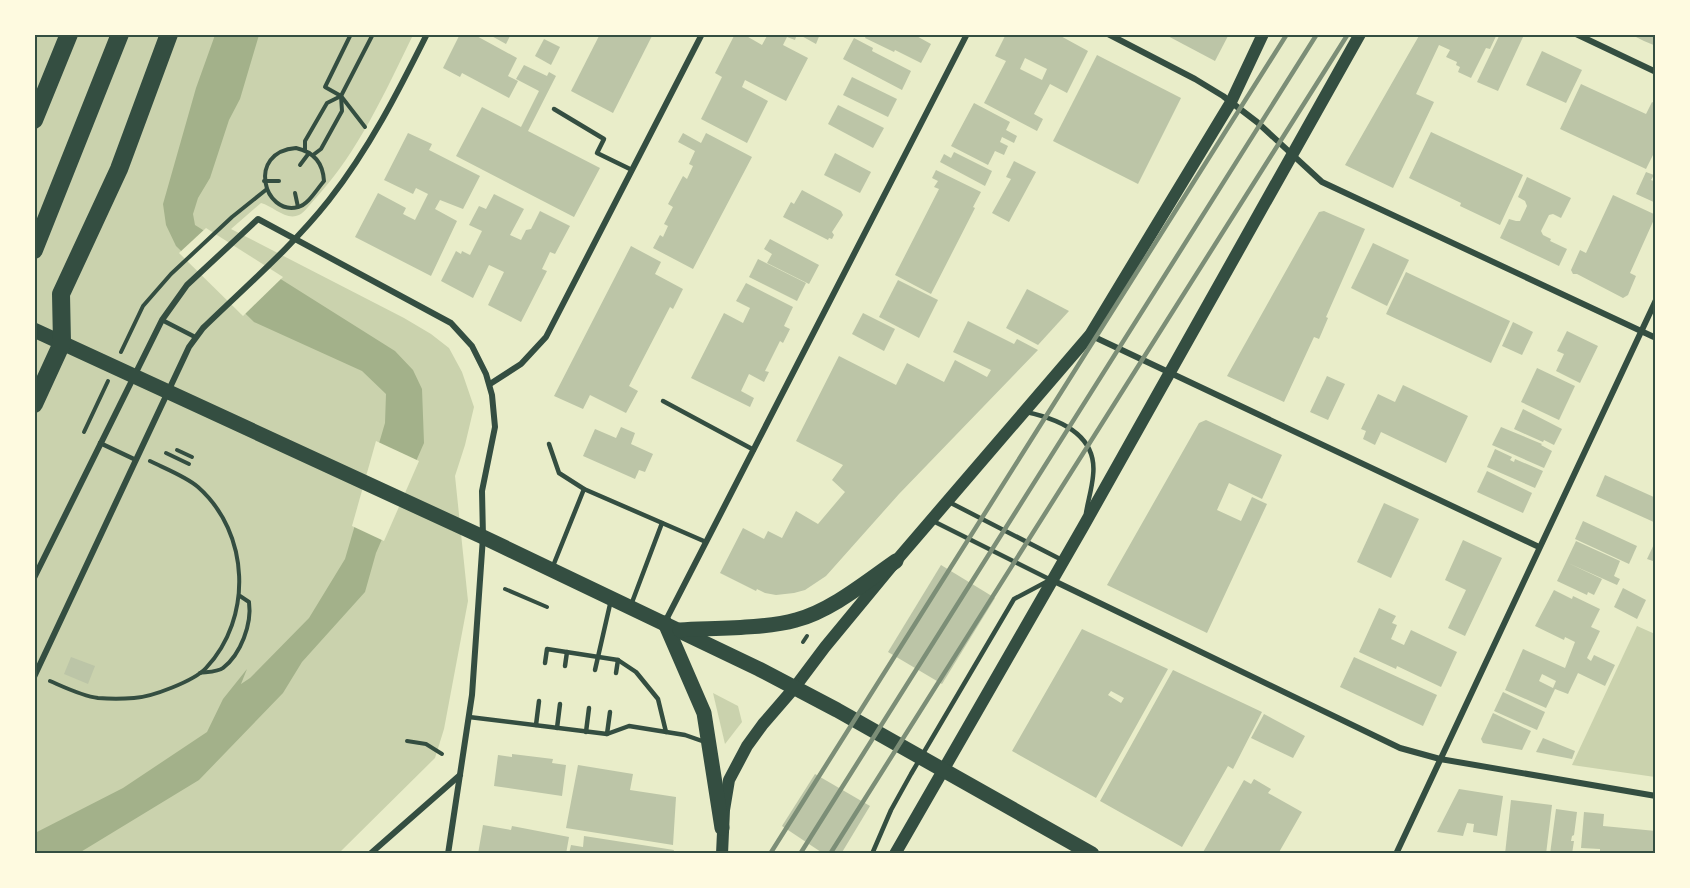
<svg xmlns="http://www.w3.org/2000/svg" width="1690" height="888" font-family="Mulish,sans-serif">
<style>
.green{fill:#cad2ad}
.water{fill:#a3b18a}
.pier{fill:#e9edc9}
.building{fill:#bcc5a7;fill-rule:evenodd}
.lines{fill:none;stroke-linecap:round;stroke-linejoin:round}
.path{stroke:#344e41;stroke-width:4}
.service{stroke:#344e41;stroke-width:4.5}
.minor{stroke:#344e41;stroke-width:6}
.secondary{stroke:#344e41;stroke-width:12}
.primary{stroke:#344e41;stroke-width:15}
.motorway{stroke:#344e41;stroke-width:18}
.rail{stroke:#7c8e77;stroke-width:4.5}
.neatline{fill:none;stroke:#344e41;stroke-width:2}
</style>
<rect width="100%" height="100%" fill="#e9edc9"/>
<g class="green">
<path d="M35 35H413C385 92 359 151 315 199 310 204 305 212 299 215 286 221 273 206 261 203L231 229 404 318 431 334 449 348 462 372 474 407 465 445 455 476 468 601 444 729 435 758 339 853H35Z"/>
<polygon points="1637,626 1655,634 1655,777 1572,765"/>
<polygon points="713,693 738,706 742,722 725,744"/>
</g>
<polygon class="water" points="215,35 259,35 240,99 229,120 210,178 198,198 193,214 195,225 395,351 413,370 422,389 424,443 376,553 365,592 302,662 283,693 199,780 79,853 35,854 35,833 123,788 207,732 223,699 247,669 241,684 250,678 309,618 345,559 385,423 386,394 362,371 254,322 176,246 166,225 163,204 196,88"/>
<g class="pier">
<polygon points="206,228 283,277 243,316 179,253"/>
<polygon points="376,441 419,461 384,541 352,526"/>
</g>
<g class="building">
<polygon points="460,34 473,34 517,58 508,76 518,81 509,98 462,73 460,77 443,68"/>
<polygon points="488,34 511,34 506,44"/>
<polygon points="600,34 653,34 613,113 571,91"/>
<polygon points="735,34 743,34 762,45 768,34 797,34 795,40 787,37 783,45 808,58 786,101 745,80 742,87 768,101 747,143 701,119 722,77 715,73"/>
<polygon points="798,34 820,34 816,44"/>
<polygon points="867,34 913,34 931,44 921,63 895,50 894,52 865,38"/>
<path d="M1006 34H1057L1088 51 1067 93 1050 84 1034 114 1043 119 1037 131 984 103 1006 61 995 56ZM1025 58 1047 69 1042 80 1020 69Z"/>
<polygon points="1164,34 1229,34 1215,61"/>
<polygon points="1420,34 1497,34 1490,49 1486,48 1471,78 1458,72 1460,67 1456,65 1457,62 1446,57 1450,50 1439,45 1416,94 1434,102 1393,188 1345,165"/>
<polygon points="1500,34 1517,34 1523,37 1498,91 1477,82"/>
<polygon points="1630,34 1656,34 1656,46 1644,41"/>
<polygon points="854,38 873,48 872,51 911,71 902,90 843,59"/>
<polygon points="544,39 560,47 551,65 535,56"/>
<polygon points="1542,51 1582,70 1566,103 1526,85"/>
<polygon points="1097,55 1181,98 1138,184 1053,141"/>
<polygon points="524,65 547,76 549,72 556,76 528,131 600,168 574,217 456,156 482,107 521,127 539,91 516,79"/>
<polygon points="852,77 897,99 888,117 843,95"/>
<polygon points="1581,84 1646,114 1652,102 1656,104 1656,154 1654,153 1646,169 1560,129"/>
<polygon points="974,103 1010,122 1006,130 1017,136 1014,143 1002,137 1000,142 1008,146 1004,155 995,151 988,165 951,146"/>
<polygon points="838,105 884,128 873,148 828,124"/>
<polygon points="1431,132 1523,175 1500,225 1460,206 1461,203 1409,178"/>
<polygon points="408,133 432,144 429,150 480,176 463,209 440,200 435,209 457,221 431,276 355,237 378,193 406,208 403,214 415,220 428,194 416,188 413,194 384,180"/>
<polygon points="683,133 701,143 706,133 752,157 693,269 653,248 660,235 663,237 668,226 664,224 673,207 668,204 683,176 687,179 693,166 689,164 695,151 678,142"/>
<polygon points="954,152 992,171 985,186 940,162 944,154 951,158"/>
<polygon points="835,153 871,172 860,193 824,175"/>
<polygon points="1014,161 1036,172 1009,222 992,213 1011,179 1006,177"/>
<polygon points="936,170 981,192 973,207 975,208 931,294 895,275 939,189 934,187 938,181 932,178"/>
<polygon points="1646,172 1654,175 1651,180 1656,182 1656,203 1636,194"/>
<polygon points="1527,177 1571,198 1561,218 1553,214 1549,215 1541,231 1543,235 1551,239 1550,241 1567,249 1559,266 1500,238 1509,219 1516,221 1520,221 1527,206 1525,201 1518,197"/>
<polygon points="802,190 841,211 843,215 832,232 834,235 832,239 829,238 828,240 783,217 791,202 794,204"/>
<polygon points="494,194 524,209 510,235 521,240 526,230 531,229 540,211 570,226 555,254 550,252 542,269 547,271 521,322 488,305 504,272 489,265 473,298 441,281 456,251 461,254 462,251 470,255 482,231 469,225 479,206 486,209"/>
<polygon points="1613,195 1656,215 1630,273 1636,276 1628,295 1623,298 1577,274 1573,274 1571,270 1580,250 1586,253"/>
<polygon points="1324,211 1365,229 1326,317 1328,318 1319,339 1314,337 1284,402 1227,376 1319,212"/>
<polygon points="770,239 819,265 809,284 767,263 772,254 764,249"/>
<polygon points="1373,243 1409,260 1387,306 1351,288"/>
<polygon points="631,246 661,262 655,274 683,289 673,309 670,307 629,386 638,391 626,413 590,395 583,409 554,396"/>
<polygon points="758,259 806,283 797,301 749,277"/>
<polygon points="1406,272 1510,321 1491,363 1386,314"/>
<polygon points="898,280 938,300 919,338 879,317"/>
<polygon points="746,283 793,307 784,326 790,329 783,343 780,341 765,371 769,372 764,382 749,374 741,391 754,398 750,407 691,378 724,313 743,323 750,308 736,301"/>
<polygon points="1027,289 1069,311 1038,345 1006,328"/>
<polygon points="863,313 895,329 884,351 852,334"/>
<polygon points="968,321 1014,344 1017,339 1038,350 899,494 826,576 805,590 794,593 776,595 765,593 757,589 756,591 720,573 743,528 764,539 768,531 782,538 796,511 818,524 845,492 832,480 843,465 796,441 839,356 896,385 907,363 944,382 955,360 987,377 991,370 953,352"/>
<polygon points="1513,322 1533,332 1522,355 1502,346"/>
<polygon points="1567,331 1598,346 1580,383 1556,371 1564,354 1557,351"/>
<polygon points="1537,368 1575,386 1559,420 1521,402"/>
<polygon points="1327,376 1345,384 1328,420 1310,412"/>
<polygon points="1403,385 1468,416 1446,463 1381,432 1375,445 1363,439 1366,431 1361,429 1378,394 1395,402"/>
<polygon points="1523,409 1562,429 1554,445 1544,440 1543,442 1514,429"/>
<polygon points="1206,420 1282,455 1262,499 1229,483 1217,510 1241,521 1252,497 1267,504 1207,633 1107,585 1199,423"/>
<polygon points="621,427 635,433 631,444 653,454 645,472 639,470 635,479 583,456 595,429 616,438"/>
<polygon points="1501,427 1542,444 1541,445 1552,451 1544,468 1492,445"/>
<polygon points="1495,449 1512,457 1510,460 1514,462 1515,459 1543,471 1535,488 1487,467"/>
<polygon points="1487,471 1532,493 1523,513 1477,492"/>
<polygon points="1605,475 1656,498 1656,523 1596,496"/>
<polygon points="1384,503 1419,519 1391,578 1357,562"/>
<polygon points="1583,521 1637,546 1629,564 1575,539"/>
<polygon points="1463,540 1502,558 1465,636 1448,628 1466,590 1445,580"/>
<polygon points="1656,540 1656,562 1647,559"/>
<polygon points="1576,541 1620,561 1614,576 1620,579 1617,585 1568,563 1602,579 1594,595 1588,592 1587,595 1557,581"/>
<polygon points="941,565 995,598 942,684 888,652"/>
<polygon points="1623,588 1646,600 1637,619 1614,607"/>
<path d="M1554 590 1572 599 1573 596 1600 609 1591 627 1600 631 1587 658 1591 661 1594 655 1615 665 1605 686 1578 673 1568 694 1555 689 1546 708 1505 690 1523 649 1565 668 1575 642 1565 637 1564 640 1535 626ZM1542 674 1556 681 1553 688 1539 681Z"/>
<polygon points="1379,608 1396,616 1392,623 1397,625 1391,639 1404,645 1411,630 1457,652 1441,687 1397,666 1396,669 1359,652"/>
<path d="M1082 629 1168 669 1096 798 1012 751ZM1111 691 1124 698 1121 703 1108 695Z"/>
<polygon points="71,657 95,666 88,684 64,674"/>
<polygon points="1354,657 1437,695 1423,726 1340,687"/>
<polygon points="1173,670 1262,712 1233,769 1228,766 1182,847 1100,801"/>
<polygon points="1503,692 1545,712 1537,730 1494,711"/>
<polygon points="1493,713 1531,731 1522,750 1483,743 1481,739"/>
<polygon points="1264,714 1305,736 1293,758 1251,738"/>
<polygon points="1543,738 1575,751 1572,759 1536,752"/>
<polygon points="512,754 553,759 552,763 566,765 562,796 494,786 498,755 512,757"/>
<polygon points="578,765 633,774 630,790 676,797 673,845 566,828"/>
<polygon points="815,774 870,806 841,854 824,854 782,826"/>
<polygon points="1254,779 1271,789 1268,793 1302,812 1278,854 1202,854 1244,780 1251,784"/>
<polygon points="1459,789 1503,796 1497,836 1473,832 1474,824 1467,823 1463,836 1437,832"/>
<polygon points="1511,800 1552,805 1546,854 1505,854"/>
<polygon points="1556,809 1577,812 1574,835 1572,836 1571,841 1574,841 1572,854 1550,854"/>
<polygon points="1584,812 1604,814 1603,826 1656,831 1656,854 1600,854 1600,849 1581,848"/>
<polygon points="483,825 511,830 512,826 569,837 566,854 478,854"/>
<polygon points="584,836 674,850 673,854 569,854 571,845 583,847"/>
</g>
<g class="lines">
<g class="path">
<polyline points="351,34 325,87 341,96 365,127"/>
<path d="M296 148C314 152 323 163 324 181 317 189 308 205 298 207 264 216 246 152 296 148Z"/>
<polyline points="305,150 305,141 327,103 341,96 373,34"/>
<polyline points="313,155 321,149 342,111 341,96"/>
<polyline points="300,165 309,153"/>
<polyline points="264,181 279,181"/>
<polyline points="295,193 298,207"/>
<polyline points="121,352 143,306 171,274 232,217 267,189"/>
<polyline points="84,432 108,381"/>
<polyline points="177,450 192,457"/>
<polyline points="166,453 189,464"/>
<polyline points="505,589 547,607"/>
<polyline points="803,642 807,636"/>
<path d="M200 673C206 672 218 672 223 668 241 654 252 624 249 602L240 596"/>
<path d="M50 681C64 687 82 696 98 698 109 699 123 699 134 698 152 697 194 681 206 668 253 618 250 533 198 487 187 477 164 468 150 461"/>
<polyline points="407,741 426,744 442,754"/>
</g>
<g class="service">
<polyline points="554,109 604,139 597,153 632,170"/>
<polyline points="162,320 195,337"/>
<polyline points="663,401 754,450"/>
<path d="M1026 412C1059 419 1098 435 1093 476 1092 488 1088 501 1086 513"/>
<polyline points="100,443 136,460"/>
<polyline points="549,444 559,473 584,489"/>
<polyline points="949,502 1062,560"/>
<polyline points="933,521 1051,580"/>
<polyline points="553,566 584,489 706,542"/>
<polyline points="631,605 662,523"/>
<polyline points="545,663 547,649 618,660 636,672 658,699 666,732"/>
<polyline points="565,666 567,652"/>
<polyline points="595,670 611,600"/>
<polyline points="616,673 618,660"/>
<polyline points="469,717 607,734 629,726 685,735 705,742"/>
<polyline points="536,725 539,701"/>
<polyline points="557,728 560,704"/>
<polyline points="586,732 589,708"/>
<polyline points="607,734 610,712"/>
<polyline points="872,854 891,810 911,774 1014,599 1048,581"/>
</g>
<g class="minor">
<polyline points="1108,34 1195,79 1223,96 1257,122 1322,182 1656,338"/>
<polyline points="1576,34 1656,72"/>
<polyline points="1090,335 1539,547"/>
<polyline points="490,384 521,364 546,337 702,34"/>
<polyline points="34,578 162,320 187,285 258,219 451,323 472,346 486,374 492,395 495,427 482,491 483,537 472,695 448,854"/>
<polyline points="1052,580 1400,748 1440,759 1656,796"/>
<polyline points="665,622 967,34"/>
<path d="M34 677 189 347 203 328C245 287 292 247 329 200 369 149 398 92 427 34"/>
<polyline points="370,854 460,775"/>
<polyline points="1396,854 1656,300"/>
</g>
<g class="secondary">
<polyline points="722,854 724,810 729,780 747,746 763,724 795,687 825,647 896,561 1090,335 1231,102 1263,34"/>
<polyline points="895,854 1083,527 1360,34"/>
</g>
<g class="primary">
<polyline points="34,330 483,537 759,669 837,710 1092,854"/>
<polyline points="665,623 704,713 722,828"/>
<path d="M680 630C714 628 764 629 796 620 831 611 867 581 896 561"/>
</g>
<g class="motorway">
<polyline points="34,120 69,34"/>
<polyline points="34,250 120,34"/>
<polyline points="34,404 62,343 61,294 119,169 169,34"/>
</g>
<g class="rail">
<polyline points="770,854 1287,34"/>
<polyline points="800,854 1317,34"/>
<polyline points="830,854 1348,34"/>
</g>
</g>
<rect width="1690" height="888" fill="none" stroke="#fefae0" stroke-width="72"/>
<rect x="36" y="36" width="1618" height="816" class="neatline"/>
</svg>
